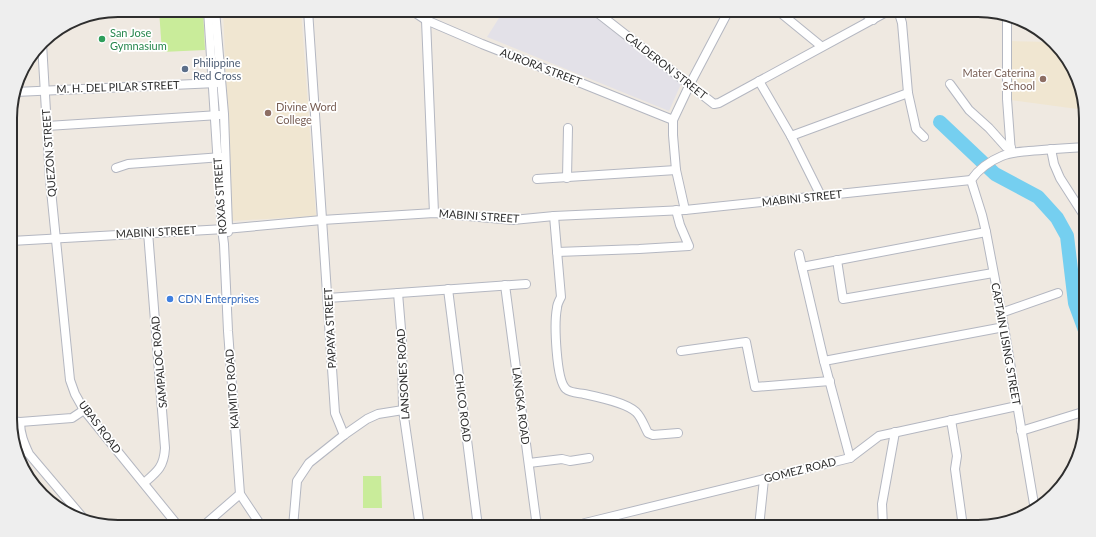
<svg xmlns="http://www.w3.org/2000/svg" width="1096" height="537" font-family="Lato,sans-serif">
<style>
.industrial{fill:#e3e1e8}
.education{fill:#f0e6d1}
.pitch{fill:#c9ec9a}
.lines{fill:none;stroke-linecap:round;stroke-linejoin:round}
.river{stroke:#75cff0;stroke-width:14}
.minor-casing{stroke:#b4b7c1;stroke-width:10}
.minor{stroke:#fff;stroke-width:8}
.leisure-dot{fill:#2e9e5b;stroke:#fff;stroke-width:1.5}
.service-dot{fill:#5c6f8a;stroke:#fff;stroke-width:1.5}
.education-dot{fill:#8d6e63;stroke:#fff;stroke-width:1.5}
.shop-dot{fill:#3f7fe0;stroke:#fff;stroke-width:1.5}
.labels{text-anchor:middle;stroke-width:3.5;stroke-linejoin:round;paint-order:stroke}
.leisure-label{font-size:11px;fill:#27864d;stroke:#fff;text-anchor:start}
.service-label{font-size:11px;fill:#4e5e75;stroke:#fff;text-anchor:start}
.street-label{font-size:11px;fill:#2e2e2e;stroke:#fff}
.education-label{font-size:11px;fill:#785e54;stroke:#fff;text-anchor:end}
.shop-label{font-size:11px;fill:#366cbe;stroke:#fff;text-anchor:start}
.rim{fill:none;stroke:#2e2e2e;stroke-width:2}
</style>
<rect width="100%" height="100%" fill="#efe9e1"/>
<polygon class="industrial" points="504,10 586,10 681,84 669,111 487,37"/>
<g class="education">
<polygon points="223,10 301,10 316,216 232,221"/>
<polygon points="1011,41 1050,42 1068,58 1085,104 1085,110 1011,100"/>
</g>
<g class="pitch">
<polygon points="159,10 203,10 205,50 162,52"/>
<polygon points="363,476 381,476 382,508 363,508"/>
</g>
<g class="lines">
<polyline class="river" points="940,122 995,174 1038,197 1057,218 1067,236 1075,303 1086,333"/>
<defs>
<g id="minor">
<polyline points="208,10 222,229 224,244 228,331 240,494 262,527"/>
<polyline points="215,10 224,114 228,228 228,232"/>
<polyline points="308,10 335,413 344,435"/>
<polyline points="411,10 426,20 482,44 571,79 673,120"/>
<polyline points="594,10 714,104 719,103 890,10"/>
<polyline points="777,10 821,46"/>
<polyline points="861,10 873,20"/>
<polyline points="898,10 902,23 908,93 916,129 924,137"/>
<polyline points="1007,17 1007,99 1011,153"/>
<polyline points="1007,18 1015,19"/>
<polyline points="426,20 434,213"/>
<polyline points="42,43 50,180 70,380 75,394 84,410 179,527"/>
<polyline points="759,81 791,136 821,196"/>
<polyline points="950,84 969,110 989,128 1006,147 1011,148"/>
<polyline points="15,92 217,83"/>
<polyline points="47,126 219,115"/>
<polyline points="791,136 908,93"/>
<polyline points="1051,149 1054,164 1060,178 1085,217"/>
<polyline points="116,168 128,164 222,157"/>
<polyline points="567,178 568,128"/>
<polyline points="537,179 676,170"/>
<polyline points="971,180 982,215 986,232 1004,327 1035,510"/>
<path d="M971 180C978 170 990 161 1002 156 1011 152 1020 152 1029 151 1048 149 1067 148 1085 147"/>
<polyline points="685,210 676,170 673,135 673,120 690,84 729,10"/>
<path d="M554 216 561 297C559 301 557 304 557 308 554 323 556 380 566 389 570 393 579 393 584 394 598 397 625 402 636 412 642 418 644 426 648 433L653 435 678 433"/>
<polyline points="11,241 225,229 322,220 434,213 513,220 554,216 685,210 971,180"/>
<polyline points="557,252 639,249 689,246 680,225 676,210"/>
<polyline points="799,254 824,361 850,458"/>
<polyline points="837,260 843,299 993,273"/>
<polyline points="802,267 986,232"/>
<polyline points="505,285 537,527"/>
<polyline points="448,289 478,527"/>
<polyline points="398,293 402,341 403,410 420,527"/>
<polyline points="328,298 526,284"/>
<polyline points="1001,313 1058,293"/>
<polyline points="681,351 746,342 755,387 830,381"/>
<polyline points="824,361 1004,327"/>
<polyline points="951,420 957,456 955,469 963,527"/>
<polyline points="11,421 20,422 72,418 84,410"/>
<path d="M20 422C20 434 24 443 29 454L84 519"/>
<polyline points="1021,431 1086,411"/>
<polyline points="529,463 562,459 570,461 589,458"/>
<path d="M144 483C157 472 164 467 165 448L148 232"/>
<polyline points="202,527 240,494"/>
<polyline points="293,527 297,481 309,463 344,435 367,419 378,414 403,410"/>
<polyline points="579,527 585,523 850,458 879,436 1017,406"/>
<polyline points="759,527 764,479"/>
<polyline points="883,527 882,504 895,432"/>
</g>
</defs>
<use href="#minor" class="minor-casing"/>
<use href="#minor" class="minor"/>
</g>
<circle class="leisure-dot" cx="102" cy="39" r="4"/>
<circle class="service-dot" cx="185" cy="69" r="4"/>
<g class="education-dot">
<circle cx="1043" cy="79" r="4"/>
<circle cx="268" cy="113" r="4"/>
</g>
<circle class="shop-dot" cx="170" cy="299" r="4"/>
<g class="labels">
<g class="leisure-label">
<text x="110" y="37">San Jose<tspan x="110" dy="13">Gymnasium</tspan></text>
</g>
<g class="service-label">
<text x="193" y="67">Philippine<tspan x="193" dy="13">Red Cross</tspan></text>
</g>
<g class="street-label">
<text transform="translate(666 66) rotate(38)" y="4">CALDERON STREET</text>
<text transform="translate(541 67) rotate(21)" y="4">AURORA STREET</text>
<text transform="translate(118 87) rotate(-2)" y="4">M. H. DEL PILAR STREET</text>
<text transform="translate(49 153) rotate(-94)" y="4">QUEZON STREET</text>
<text transform="translate(220 196) rotate(-94)" y="4">ROXAS STREET</text>
<text transform="translate(802 198) rotate(-6)" y="4">MABINI STREET</text>
<text transform="translate(479 216) rotate(4)" y="4">MABINI STREET</text>
<text transform="translate(156 232) rotate(-3)" y="4">MABINI STREET</text>
<text transform="translate(330 328) rotate(-93)" y="4">PAPAYA STREET</text>
<text transform="translate(1006 344) rotate(80)" y="4">CAPTAIN LISING STREET</text>
<text transform="translate(159 362) rotate(-95)" y="4">SAMPALOC ROAD</text>
<text transform="translate(403 374) rotate(-93)" y="4">LANSONES ROAD</text>
<text transform="translate(232 389) rotate(-94)" y="4">KAIMITO ROAD</text>
<text transform="translate(521 406) rotate(83)" y="4">LANGKA ROAD</text>
<text transform="translate(463 408) rotate(83)" y="4">CHICO ROAD</text>
<text transform="translate(100 427) rotate(53)" y="4">UBAS ROAD</text>
<text transform="translate(800 470) rotate(-14)" y="4">GOMEZ ROAD</text>
</g>
<g class="education-label">
<text x="1035" y="77">Mater Caterina<tspan x="1035" dy="13">School</tspan></text>
<text x="276" y="111" text-anchor="start">Divine Word<tspan x="276" dy="13">College</tspan></text>
</g>
<g class="shop-label">
<text x="178" y="303">CDN Enterprises</text>
</g>
</g>
<path d="M0 0H1096V537H0ZM118 17H978A101 101 0 0 1 1079 118V419A101 101 0 0 1 978 520H118A101 101 0 0 1 17 419V118A101 101 0 0 1 118 17Z" fill="#eee" fill-rule="evenodd"/>
<path class="rim" d="M118 17H978A101 101 0 0 1 1079 118V419A101 101 0 0 1 978 520H118A101 101 0 0 1 17 419V118A101 101 0 0 1 118 17Z"/>
</svg>
